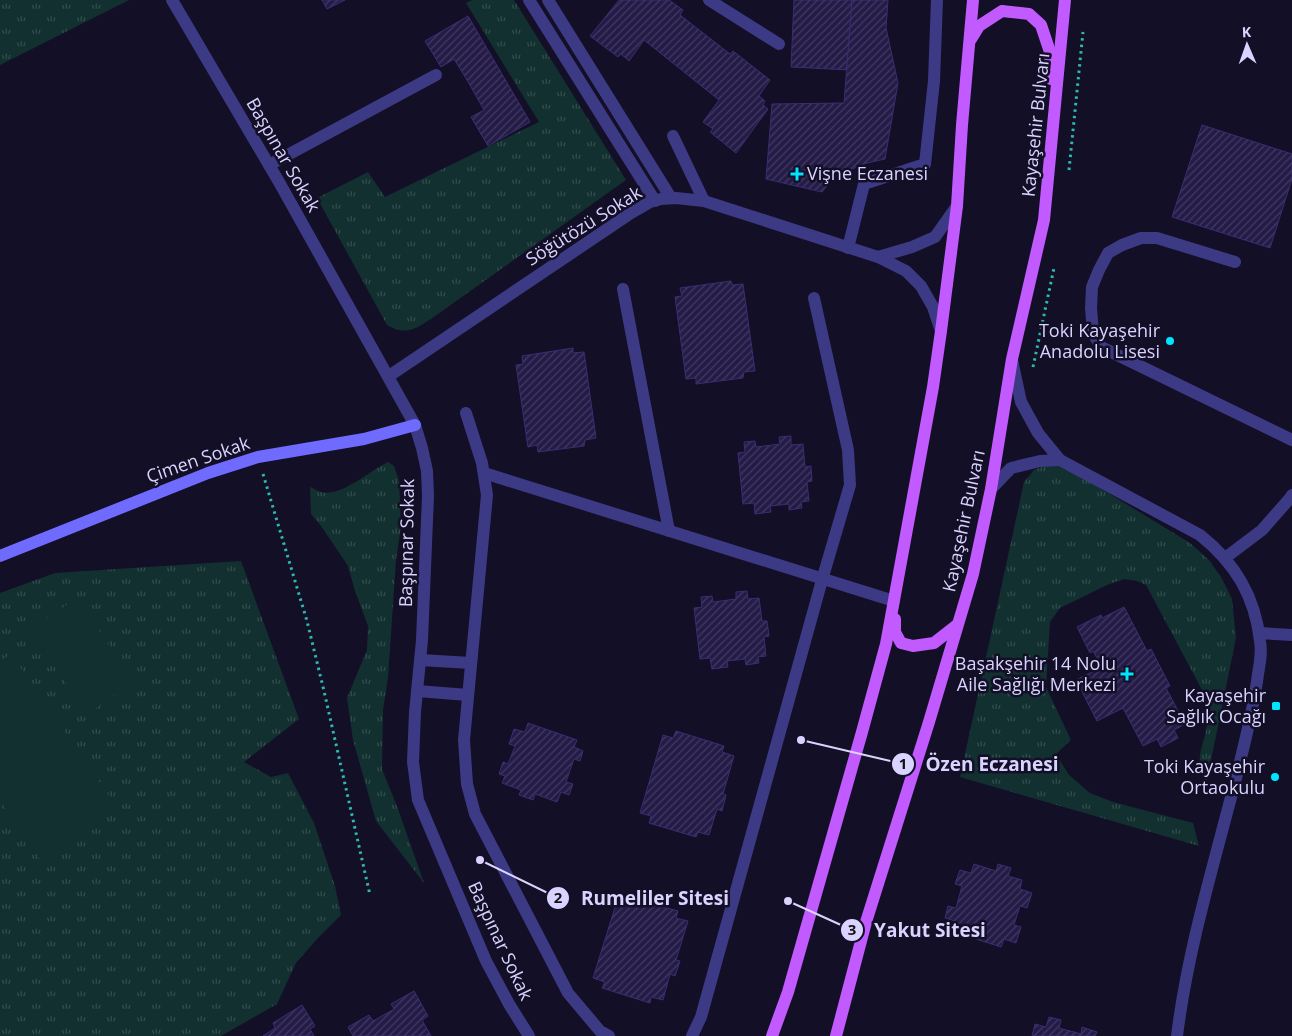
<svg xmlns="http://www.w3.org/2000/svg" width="1292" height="1036" font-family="'Open Sans',sans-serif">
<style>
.grass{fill:url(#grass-tufts)}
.pitch{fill:#12302f}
.building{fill:url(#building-hatch);stroke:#3b2d73}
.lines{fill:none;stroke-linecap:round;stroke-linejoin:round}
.path{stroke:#2fb8b0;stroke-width:3;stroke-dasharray:2.5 4;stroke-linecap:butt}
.service{stroke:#3d3a85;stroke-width:12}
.pedestrian{stroke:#3d3a85;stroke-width:12}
.minor{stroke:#3d3a85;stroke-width:12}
.secondary{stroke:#6f6bff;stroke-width:12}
.primary{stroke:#c25bff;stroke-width:12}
.poi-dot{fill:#00e5ff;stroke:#130f26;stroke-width:2}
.labels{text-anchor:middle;stroke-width:5;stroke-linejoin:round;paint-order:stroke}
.street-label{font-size:18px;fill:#d9d4ff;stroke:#130f26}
.poi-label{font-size:18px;fill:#d9d4ff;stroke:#130f26;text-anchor:end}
.leader{fill:none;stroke:#d9d4ff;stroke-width:2}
.callout-dot{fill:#d9d4ff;stroke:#130f26;stroke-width:2}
.mark-label{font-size:15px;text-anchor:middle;font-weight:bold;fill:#111}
.callout-label{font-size:19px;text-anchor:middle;font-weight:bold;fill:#d9d4ff;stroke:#130f26;stroke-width:5;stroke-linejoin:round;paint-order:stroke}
</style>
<defs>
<pattern id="grass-tufts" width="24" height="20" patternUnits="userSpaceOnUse" patternTransform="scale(1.25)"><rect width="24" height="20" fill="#12302f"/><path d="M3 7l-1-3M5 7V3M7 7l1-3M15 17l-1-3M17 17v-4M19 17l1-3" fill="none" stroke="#344d4e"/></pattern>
<pattern id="building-hatch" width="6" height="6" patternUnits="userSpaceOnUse" patternTransform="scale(1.25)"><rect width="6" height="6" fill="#241b47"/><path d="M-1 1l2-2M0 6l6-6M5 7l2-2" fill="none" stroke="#433b63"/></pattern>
</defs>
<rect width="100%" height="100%" fill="#130f26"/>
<g class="grass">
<polygon points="0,0 129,0 0,65"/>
<path d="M472 0H514L626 180 431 319C415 329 406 336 387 325L317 198 368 172 385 197 539 122 466 3Z"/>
<path d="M388 462 394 466 399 481 401 526 396 560 388 678 383 710 382 769 398 809 424 883 376 821 353 740 347 698 367 650 368 626 355 591 348 566 321 526 311 514 310 487C313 488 317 491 321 492 342 497 369 471 388 462Z"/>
<path d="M1049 464H1061L1190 543 1209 560 1221 577 1232 599 1236 638 1206 785C1192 755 1205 748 1208 719 1209 714 1208 708 1209 703L1146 585 1137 581 1124 579 1107 585 1060 608 1050 622 1046 687 1071 740 1056 754 1069 775 1090 793 1113 802 1193 823 1199 846 960 777 1024 482 1034 470Z"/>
<polygon points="241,561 299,719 244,762 271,777 288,773 314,823 335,886 341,915 317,939 296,963 277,1004 221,1036 0,1036 0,593 55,573"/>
</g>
<g class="pitch">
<polygon points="77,598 134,682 87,714 30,630"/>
<polygon points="11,654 116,806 40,859 0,801 0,662"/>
</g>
<g class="building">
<polygon points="322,0 345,0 327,9"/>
<polygon points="619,0 669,0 683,10 680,15 730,54 733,51 770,80 759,96 765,101 763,105 768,109 736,153 710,132 713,129 703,122 719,100 644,40 629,61 621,54 618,57 590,36"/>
<polygon points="794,0 854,0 850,70 791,67"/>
<polygon points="852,0 888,0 886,28 898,83 885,159 867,163 847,171 831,181 822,192 766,179 772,104 844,103"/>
<polygon points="468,16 530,122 488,146 471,117 484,110 467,80 454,59 441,67 425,41"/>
<polygon points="1202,125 1292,154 1292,179 1270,248 1172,217"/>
<polygon points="731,281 732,285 743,284 755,371 744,372 743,378 696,384 696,378 686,379 675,297 682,296 680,288"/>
<polygon points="573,348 573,353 584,352 596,438 585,440 584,446 538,452 537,445 528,447 516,365 523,364 522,356"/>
<polygon points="791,436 791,445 803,444 805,467 811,466 812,481 807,482 809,501 801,502 802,508 789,510 789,504 770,506 771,512 755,514 754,503 743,504 738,453 745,452 744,442 755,441 756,447 780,444 779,437"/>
<polygon points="747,591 748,599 759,598 762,621 767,621 769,636 764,637 766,656 758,657 759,663 746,665 745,659 727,661 728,667 712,669 710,658 700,659 694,608 702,607 701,597 712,596 713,602 736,599 736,592"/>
<polygon points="1124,607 1147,651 1151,649 1170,686 1166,688 1185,724 1174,730 1178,738 1161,747 1157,739 1143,746 1123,708 1097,721 1076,680 1102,667 1093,651 1090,653 1077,627 1101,615 1102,618"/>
<polygon points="528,723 577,740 574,747 583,751 580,761 574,759 566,782 573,784 569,795 561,792 557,802 535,794 533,800 519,795 521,790 502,783 505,776 499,774 503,762 508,764 515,746 509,744 514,729 525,732"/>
<polygon points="676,731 724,746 722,752 734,756 723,794 726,795 722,811 717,809 709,835 698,832 696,837 649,823 651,816 640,813 663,735 673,738"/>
<polygon points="974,864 996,871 998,864 1011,868 1008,876 1022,880 1020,889 1032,893 1027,908 1020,906 1014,925 1021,927 1016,943 1004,939 1001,947 951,931 955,921 945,918 948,906 956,908 962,886 955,884 960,870 971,873"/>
<polygon points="629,897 678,911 676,918 688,921 676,960 680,961 675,976 670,974 663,1000 651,997 650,1003 602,988 605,982 593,978 617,901 627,904"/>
<polygon points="414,991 428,1016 422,1020 431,1036 353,1036 348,1027 369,1015 373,1021 394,1009 391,1004"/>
<polygon points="302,1005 315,1026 310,1029 314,1036 263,1036 275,1028 273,1023"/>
<polygon points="1049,1017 1061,1020 1059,1028 1081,1034 1082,1027 1097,1032 1095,1036 1032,1036 1035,1024 1046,1027"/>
</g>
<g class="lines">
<g class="path">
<polyline points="1069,170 1083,32"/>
<polyline points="1033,367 1054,268"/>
<polyline points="263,474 307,621 324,691 370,895"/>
</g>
<g class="service">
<polyline points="548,0 671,198"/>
<polyline points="709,0 779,44"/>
<polyline points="673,136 704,201"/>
<polyline points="269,165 436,75"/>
<polyline points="848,248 864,184 925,164 934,81 937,0"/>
<polyline points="1235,262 1157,238 1141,238 1122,245 1108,253 1099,270 1092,287 1091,308 1093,333 1101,347 1292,440"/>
<polyline points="623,289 669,531"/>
<polyline points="466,413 482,463 487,495 464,740 467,784 475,814 568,993 600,1031 609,1036"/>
<polyline points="484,473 894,601"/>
<polyline points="1225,558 1262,530 1291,497 1292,495"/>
<polyline points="1259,633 1292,635"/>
<polyline points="420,660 471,663"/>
<polyline points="417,691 468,695"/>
<polyline points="692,1036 701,1017 822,580 850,485 848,450 814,298"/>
</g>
<polyline class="pedestrian" points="529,0 655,201"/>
<g class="minor">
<polyline points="172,0 279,182 415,425 422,448 427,471 428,496 422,640 415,712 413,762 418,800 486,961 509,1004 529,1036"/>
<polyline points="878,257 912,247 935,237 957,206"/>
<path d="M1012 360 1021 402 1038 433 1060 460 1200 535C1235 563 1255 596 1260 641 1262 652 1260 663 1258 674 1254 708 1245 741 1237 774 1215 861 1188 947 1177 1036"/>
<polyline points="389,376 631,213 650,202 661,199 676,198 704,201 878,257 906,271 921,286 933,307 941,331"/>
<polyline points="991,489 1011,468 1040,461 1060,460"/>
</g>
<polyline class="secondary" points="0,556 208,473 258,457 364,439 415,425"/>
<g class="primary">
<polyline points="971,39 979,26 1002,11 1029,14 1041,25 1050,52 1051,79"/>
<polyline points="895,619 895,632 901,643 913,646 934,643 957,625"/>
<polyline points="772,1036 788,992 862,732 886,644 933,387 941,331 957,206 962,125 973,0"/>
<polyline points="836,1036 866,922 929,722 973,574 991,489 1012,359 1044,220 1065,0"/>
</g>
</g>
<g class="poi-dot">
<path d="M794.5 166.5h5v5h5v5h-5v5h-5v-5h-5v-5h5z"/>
<circle cx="1170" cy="341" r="5"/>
<path d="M1124.5 666.5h5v5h5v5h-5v5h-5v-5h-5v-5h5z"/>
<rect x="1271" y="701" width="10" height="10" rx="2.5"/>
<circle cx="1275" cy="777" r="5"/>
</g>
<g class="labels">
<g class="street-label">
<text transform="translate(1036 125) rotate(-84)" y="6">Kayaşehir Bulvarı</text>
<text transform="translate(283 155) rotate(60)" y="6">Başpınar Sokak</text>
<text transform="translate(584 226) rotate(-32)" y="6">Söğütözü Sokak</text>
<text transform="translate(198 460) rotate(-19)" y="6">Çimen Sokak</text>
<text transform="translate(964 521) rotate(-78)" y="6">Kayaşehir Bulvarı</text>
<text transform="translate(407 543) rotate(-89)" y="6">Başpınar Sokak</text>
<text transform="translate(500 941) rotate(65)" y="6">Başpınar Sokak</text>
</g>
<g class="poi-label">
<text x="807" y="180" text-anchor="start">Vişne Eczanesi</text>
<text x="1160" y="337">Toki Kayaşehir<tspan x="1160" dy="21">Anadolu Lisesi</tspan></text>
<text x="1116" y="670">Başakşehir 14 Nolu<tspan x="1116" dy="21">Aile Sağlığı Merkezi</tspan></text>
<text x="1266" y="702">Kayaşehir<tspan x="1266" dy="21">Sağlık Ocağı</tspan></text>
<text x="1265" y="773">Toki Kayaşehir<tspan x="1265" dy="21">Ortaokulu</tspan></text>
</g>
</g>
<path class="leader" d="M801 740L903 764M480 860L558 898M788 901L852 930"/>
<g class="callout-dot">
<circle cx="801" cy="740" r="5"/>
<circle cx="480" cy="860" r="5"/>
<circle cx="788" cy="901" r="5"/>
<circle cx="903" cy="764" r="12"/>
<circle cx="558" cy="898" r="12"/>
<circle cx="852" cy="930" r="12"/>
</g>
<g class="mark-label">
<text x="903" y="769">1</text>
<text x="558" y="903">2</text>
<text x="852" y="935">3</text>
</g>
<g class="callout-label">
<text x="992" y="771">Özen Eczanesi</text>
<text x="655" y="905">Rumeliler Sitesi</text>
<text x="930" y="937">Yakut Sitesi</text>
</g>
<g transform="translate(1247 45) rotate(358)" stroke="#130f26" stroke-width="4" paint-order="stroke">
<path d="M0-4L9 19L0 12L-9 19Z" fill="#d9d4ff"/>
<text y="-8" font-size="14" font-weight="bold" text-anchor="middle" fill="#d9d4ff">K</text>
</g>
</svg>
